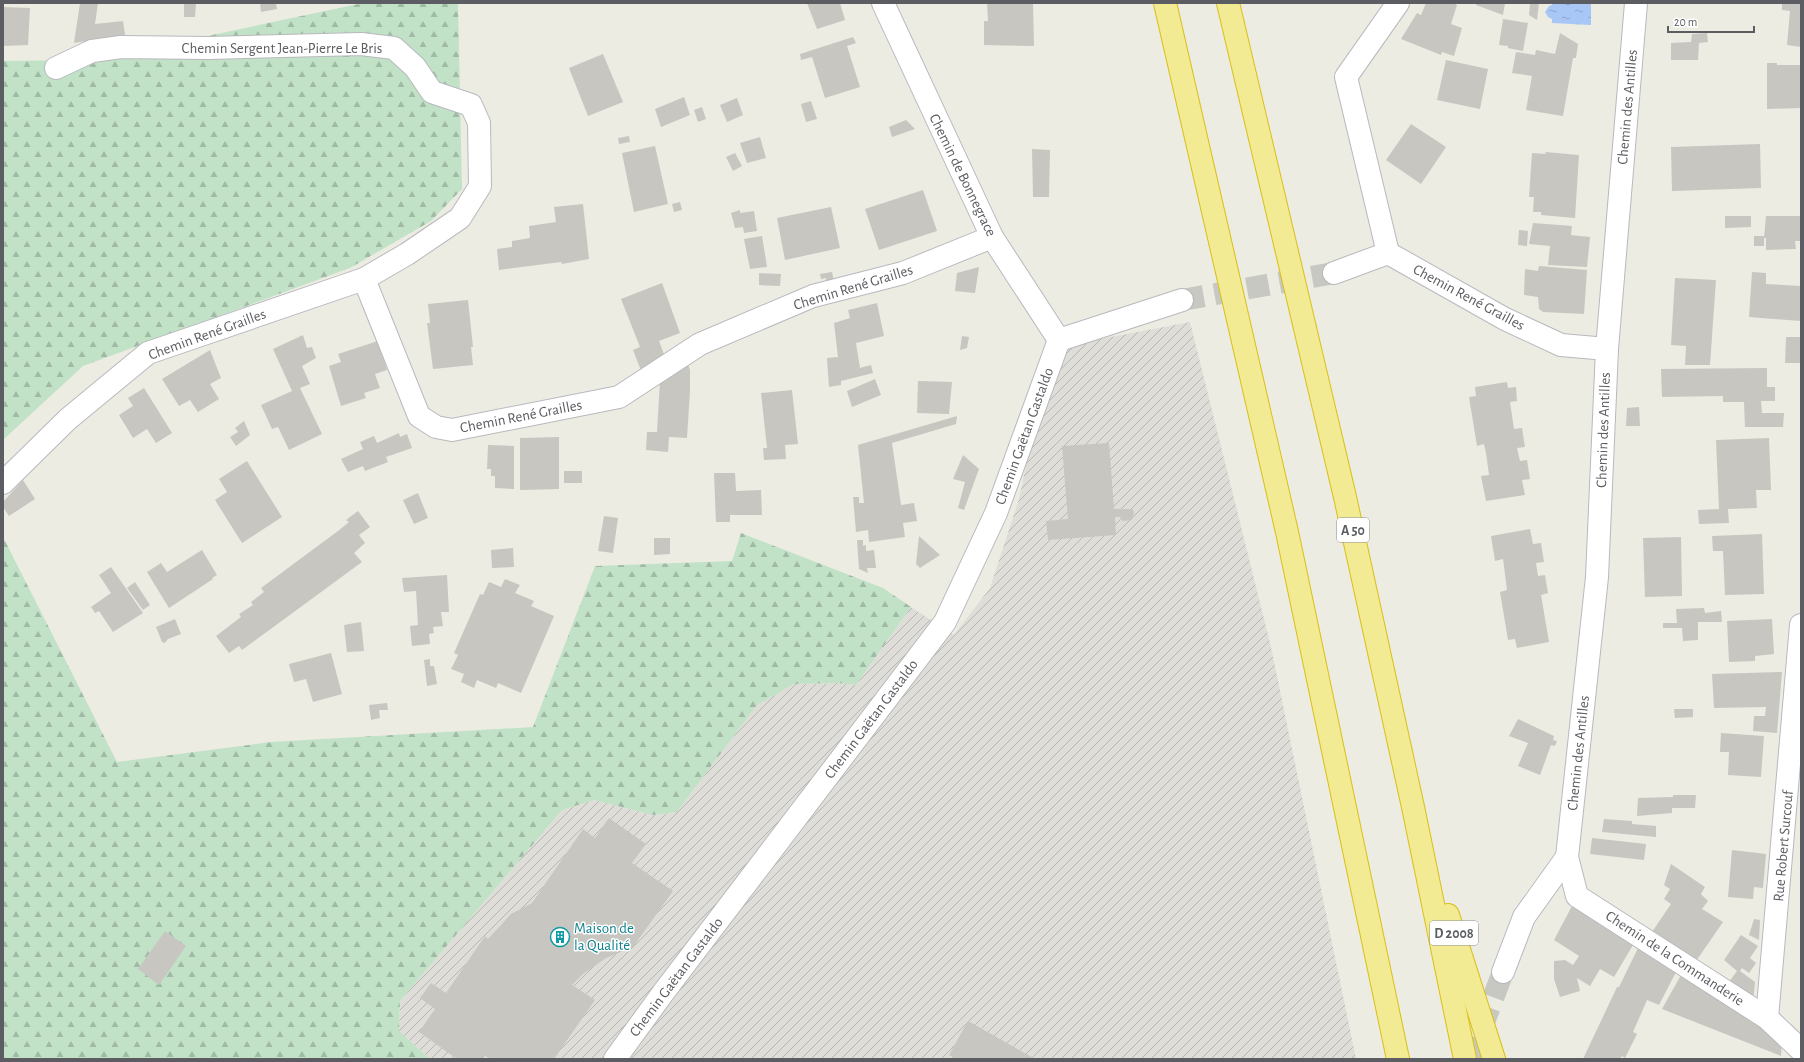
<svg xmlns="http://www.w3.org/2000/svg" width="1804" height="1062" font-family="'Alegreya Sans',sans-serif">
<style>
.industrial{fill:url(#industrial-furrows)}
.forest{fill:url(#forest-firs)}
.water{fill:url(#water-ripples)}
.building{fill:#c8c6c0}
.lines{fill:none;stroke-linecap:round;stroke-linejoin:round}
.minor-tunnel{stroke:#c8c8c3;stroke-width:22;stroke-dasharray:22 11;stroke-linecap:butt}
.minor-casing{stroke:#b8b9be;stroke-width:24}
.highway-casing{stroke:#dabf16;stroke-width:24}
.minor{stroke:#fff;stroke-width:22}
.highway{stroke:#f2eb94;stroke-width:22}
.labels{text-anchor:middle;stroke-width:3;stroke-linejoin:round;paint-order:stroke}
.shield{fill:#fff;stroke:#8c8e91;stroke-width:1}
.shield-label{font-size:14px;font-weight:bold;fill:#5b5d62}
.street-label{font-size:15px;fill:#5b5d62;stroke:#fff}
.culture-label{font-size:15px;fill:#0d838f;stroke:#fff;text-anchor:start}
</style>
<defs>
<pattern id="industrial-furrows" width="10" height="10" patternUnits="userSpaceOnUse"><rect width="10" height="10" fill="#deddd7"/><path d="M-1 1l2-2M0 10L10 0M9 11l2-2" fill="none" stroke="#b7b6b2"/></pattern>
<pattern id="forest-firs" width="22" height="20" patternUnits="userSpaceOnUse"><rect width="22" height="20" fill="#c2e2c7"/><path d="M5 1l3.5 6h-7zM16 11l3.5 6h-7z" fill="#a1baa5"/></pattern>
<pattern id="water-ripples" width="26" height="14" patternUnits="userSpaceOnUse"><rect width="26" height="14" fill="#a9c7f6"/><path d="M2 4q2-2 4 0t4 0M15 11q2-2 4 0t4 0" fill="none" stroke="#8da5cb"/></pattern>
</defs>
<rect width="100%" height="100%" fill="#ecece3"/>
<polygon class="industrial" points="1190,322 1271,647 1356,1059 430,1059 399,1031 400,1001 562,810 594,800 653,815 677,812 757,705 794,684 838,683 856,685 911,607 954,635 990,588 1019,499 1040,397 1056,355 1079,343"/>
<g class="forest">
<polygon points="363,3 458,3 462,189 431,221 350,268 83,366 3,440 3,61 94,60"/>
<polygon points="741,533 883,588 911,607 856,685 838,683 794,684 757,705 677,812 653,815 594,800 562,810 400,1001 399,1031 430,1059 3,1059 3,537 117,762 271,742 533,727 595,566 732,561"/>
</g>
<polygon class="water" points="1552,3 1591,3 1591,25 1552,23 1552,19 1548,17 1545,12 1549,6 1552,5"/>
<g class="building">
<polygon points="80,3 98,3 95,24 123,21 125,35 74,43"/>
<polygon points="184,3 196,3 195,17 184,17"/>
<polygon points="260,3 276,3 277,9 261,12"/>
<polygon points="807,3 840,3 845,20 817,29"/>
<polygon points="987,3 1033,3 1034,46 984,45 984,21 988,21"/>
<polygon points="1426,3 1453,3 1457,5 1451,24 1462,28 1454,56 1442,52 1441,55 1401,39 1417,13 1421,15"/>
<polygon points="1476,3 1505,3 1503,15 1476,5"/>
<polygon points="1526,3 1539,3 1537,20 1529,15 1530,4"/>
<polygon points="1782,3 1801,3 1801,47 1787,45 1790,11 1782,10"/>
<polygon points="3,7 30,8 28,45 3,46"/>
<polygon points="1503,19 1528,23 1523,51 1508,48 1508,46 1499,45"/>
<polygon points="1560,33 1578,44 1576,58 1573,58 1563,116 1526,110 1532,76 1512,73 1516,52 1535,55 1536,50 1555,54"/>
<polygon points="1707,33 1708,42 1699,43 1698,60 1671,60 1671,43 1691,42 1692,34"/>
<polygon points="853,37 856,43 847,46 860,87 825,98 812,57 801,60 800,54"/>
<polygon points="603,54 623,102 588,116 569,68"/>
<polygon points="1446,60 1488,69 1480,109 1437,100"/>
<polygon points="1767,63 1777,63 1777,65 1801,65 1801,108 1767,109"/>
<polygon points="684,97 690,115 661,127 655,109"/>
<polygon points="737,98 743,115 727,122 720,105"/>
<polygon points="811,101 817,119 806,122 801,104"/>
<polygon points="702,107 706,119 698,122 694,110"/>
<polygon points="906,120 915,129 892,137 889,127"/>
<polygon points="1411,124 1446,147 1421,184 1386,160"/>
<polygon points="629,136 630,142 619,144 618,138"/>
<polygon points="760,137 766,158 747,163 740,143"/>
<polygon points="1760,144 1761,188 1672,191 1671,147"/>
<polygon points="655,146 668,204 634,212 622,153"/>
<polygon points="1032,149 1050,150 1049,197 1033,197"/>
<polygon points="1545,152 1579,155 1575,218 1541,215 1541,212 1533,212 1534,197 1529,197 1532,153 1546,154"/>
<polygon points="735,153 742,166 733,171 726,157"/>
<polygon points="923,190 937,231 879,250 865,209"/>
<polygon points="680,202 682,210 674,212 672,204"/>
<polygon points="583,204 589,259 562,264 561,262 499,270 497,249 512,247 512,241 530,238 529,226 556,222 554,207"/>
<polygon points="831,207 840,248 785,260 777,218"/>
<polygon points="740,210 740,213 754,211 757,231 744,233 743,227 735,228 731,213"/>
<polygon points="1725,216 1751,216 1751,227 1725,228"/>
<polygon points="1766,216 1801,216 1801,241 1795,241 1796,249 1766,250 1766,238 1764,238"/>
<polygon points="1533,223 1572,226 1571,235 1590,237 1587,267 1548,265 1550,246 1529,244"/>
<polygon points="1519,230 1528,231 1527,246 1518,245"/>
<polygon points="762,236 767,267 750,269 744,239"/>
<rect x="1754" y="236" width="10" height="10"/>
<polygon points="1539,266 1587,270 1584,314 1543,312 1539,309 1538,297 1524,295 1525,269 1538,271"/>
<polygon points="979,267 975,293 955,291 957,273"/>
<polygon points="832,272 834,281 826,282 826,278 821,279 820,274"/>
<polygon points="1752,272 1766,273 1766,284 1801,286 1801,321 1749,317"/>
<polygon points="759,273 781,274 780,286 759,285"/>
<polygon points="1675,278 1716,280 1710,365 1685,365 1686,346 1671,345"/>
<polygon points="662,283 680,333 659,341 665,357 642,373 633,350 640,347 621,299"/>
<polygon points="468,300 473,347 471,347 473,365 433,369 427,323 430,323 428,304"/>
<polygon points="877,303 884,336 856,343 860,368 871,365 873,373 841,381 841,385 829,387 827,358 838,357 834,323 850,318 848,310"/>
<polygon points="303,335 307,348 312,347 316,358 302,366 310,384 300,388 322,434 289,450 278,427 272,429 261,405 292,391 273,349"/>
<polygon points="962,336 969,337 967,348 960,350"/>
<polygon points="1786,337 1801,337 1801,363 1785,363"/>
<polygon points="378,341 387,370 375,374 380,388 364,393 366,398 341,406 329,366 341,362 338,354"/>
<polygon points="210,350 221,378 210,384 219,399 198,412 190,400 179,406 162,379"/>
<polygon points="687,362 690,370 690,391 687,438 669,437 668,452 646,450 647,432 657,432 660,381"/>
<polygon points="1767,368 1767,387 1775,387 1775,401 1761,401 1762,413 1784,413 1783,427 1745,427 1744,402 1723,402 1723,396 1662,397 1661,369"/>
<polygon points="875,379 881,395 852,407 847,391"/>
<polygon points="918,381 952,382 949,414 917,413"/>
<polygon points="1507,382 1508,388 1516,387 1517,401 1510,402 1514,429 1522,428 1525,447 1517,448 1520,461 1527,460 1530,479 1522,480 1525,495 1486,501 1481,476 1489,475 1486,453 1484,444 1477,446 1469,397 1476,396 1475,387"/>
<polygon points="144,388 172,433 156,443 147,429 133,438 119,415 133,406 128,398"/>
<polygon points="792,390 798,444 785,445 786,459 764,460 763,448 767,448 761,393"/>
<polygon points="1639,407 1640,426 1626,426 1627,408"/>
<polygon points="957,416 956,424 892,443 901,505 914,503 917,521 903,523 905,537 869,542 868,530 856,532 853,497 859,497 859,503 864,503 858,445"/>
<polygon points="244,421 250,435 236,446 230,437 238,432 235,428"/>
<polygon points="399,433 400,437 407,434 412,448 386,457 388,462 365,471 363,466 348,472 341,459 363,449 360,442 374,436 377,443"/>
<polygon points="559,437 559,489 520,490 520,438"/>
<polygon points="1769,438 1771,490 1756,490 1757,508 1728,509 1729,523 1699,524 1698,510 1719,509 1716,440"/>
<polygon points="1109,443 1114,509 1132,509 1134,512 1132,520 1123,521 1120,517 1115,517 1116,535 1048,540 1046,521 1068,519 1062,446"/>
<polygon points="488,445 514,446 514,489 495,488 495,476 491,476 491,469 487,469"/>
<polygon points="963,455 979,469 964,510 958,508 965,482 953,479"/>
<polygon points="247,461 282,517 242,543 215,500 227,492 219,479"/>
<rect x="564" y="471" width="18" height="12"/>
<polygon points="714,473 735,473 736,491 761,490 762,515 730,515 730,522 716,522"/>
<polygon points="23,480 35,499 9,516 3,507 3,502"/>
<polygon points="418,493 428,518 414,524 403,500"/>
<polygon points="358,511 370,527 359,535 365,543 354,553 362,562 242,650 239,646 229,653 216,636 241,617 239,614 253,605 251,602 264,592 261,588 338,531 349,522 346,520"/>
<polygon points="604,516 618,518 613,553 598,551"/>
<polygon points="1530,529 1533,544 1541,543 1544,562 1536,563 1538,576 1545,575 1548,593 1541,595 1549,642 1517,648 1515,639 1508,640 1500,592 1507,590 1506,582 1503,559 1495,561 1491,536"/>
<polygon points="1762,534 1764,594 1725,595 1723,551 1713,551 1712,536"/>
<polygon points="919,536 940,555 920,568 916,564"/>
<polygon points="1681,537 1682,596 1645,597 1643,538"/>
<polygon points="654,538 670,538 670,554 654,555"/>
<polygon points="857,540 863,540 863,546 866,545 866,551 874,550 876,568 867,568 868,573 859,569"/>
<polygon points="513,548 514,567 492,568 491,550"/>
<polygon points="202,550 217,575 212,578 213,579 169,608 147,572 161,563 167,572"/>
<polygon points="111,567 143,613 113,632 99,611 95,613 91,607 111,593 99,575"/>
<polygon points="447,575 449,612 441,612 443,626 433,627 434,633 429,634 430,644 412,646 410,626 418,625 416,591 404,592 402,578"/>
<polygon points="505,579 520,585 515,593 534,601 531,606 554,616 521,693 498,683 496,688 477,680 474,688 461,682 464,674 451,669 458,655 454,653 480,594 483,595 489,582 501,587"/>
<polygon points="135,582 150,605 143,610 127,588"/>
<polygon points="1704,608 1705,613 1721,611 1722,622 1698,622 1698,640 1683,641 1682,628 1663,628 1663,623 1677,623 1676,609"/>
<polygon points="175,619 181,634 168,639 165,643 162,642 156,627"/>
<polygon points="1772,619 1774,654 1755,656 1755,661 1729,662 1727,621"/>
<polygon points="361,622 364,651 347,652 344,625"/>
<polygon points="331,653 342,694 313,702 306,679 294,682 289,664"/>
<polygon points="430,659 430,666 434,666 437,684 427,686 424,660"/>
<polygon points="1782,672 1777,733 1753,731 1754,716 1765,716 1766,707 1714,708 1712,674"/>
<polygon points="387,703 388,710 379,710 380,718 371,720 369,705"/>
<polygon points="1674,709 1693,709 1693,717 1675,718"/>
<polygon points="1518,719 1554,736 1553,740 1557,741 1555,746 1551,745 1540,775 1518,766 1528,743 1509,736"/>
<polygon points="1721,733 1764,736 1761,777 1728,775 1729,752 1720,752"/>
<polygon points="1673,795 1696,795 1695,808 1672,808 1672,813 1637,816 1638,798 1673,797"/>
<polygon points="609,818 646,844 632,863 673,891 633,947 606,958 583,974 572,985 595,1000 554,1059 490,1059 484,1055 481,1059 457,1059 419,1032 435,1009 420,998 431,983 446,993 485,936 488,939 511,914 532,903 583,829 595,838"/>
<polygon points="1604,819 1632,821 1632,824 1656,826 1656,837 1602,832"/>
<polygon points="1592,838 1646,844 1644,860 1590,854"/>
<polygon points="1732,850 1766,854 1763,888 1754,887 1753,899 1728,897"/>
<polygon points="1671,864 1705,887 1701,894 1708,901 1702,909 1723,922 1694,964 1650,935 1671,904 1664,899 1670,889 1664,885"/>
<polygon points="1572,906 1633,945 1614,977 1600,969 1590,986 1577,978 1580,991 1560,997 1554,979 1554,961 1565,960 1573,965 1579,956 1554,940"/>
<polygon points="1754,919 1760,920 1759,940 1749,935"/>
<polygon points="165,931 186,946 159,985 138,969"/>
<polygon points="1741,935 1758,946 1750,958 1756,963 1749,973 1742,968 1740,971 1755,982 1753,1003 1726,986 1737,971 1724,960"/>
<polygon points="1638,948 1676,972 1659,1005 1647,1000 1633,1032 1637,1034 1625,1058 1622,1056 1620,1059 1583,1059 1617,987 1619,987"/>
<polygon points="1681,975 1782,1041 1781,1056 1662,1009"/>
<polygon points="968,1021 1035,1059 956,1059 949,1055"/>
</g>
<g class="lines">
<g class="minor-tunnel">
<polyline points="1182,300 1334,273"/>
<polyline points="1470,1059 1503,972"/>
</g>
<defs>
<g id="minor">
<polyline points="883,3 992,237 1059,340"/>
<polyline points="1636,3 1607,349 1597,577 1567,857 1577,896 1767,1018 1801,1050"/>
<polyline points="56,68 92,51 121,47 208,48 361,44 394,48 415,67 432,92 471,105 479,123 480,186 460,218 407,254 364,279"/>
<polyline points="1388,253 1346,77 1398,3"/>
<polyline points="1334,273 1388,253 1505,319 1561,345 1607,349"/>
<polyline points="1059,340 1182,300"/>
<polyline points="3,483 68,419 148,353 364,279 419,416 436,427 452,430 619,397 700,344 813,296 903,273 992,237"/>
<polyline points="1503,972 1524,917 1567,857"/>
<polyline points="1767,1018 1801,625"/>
<polyline points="615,1059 663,993 945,622 996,513 1059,340"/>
</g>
<g id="highway">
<polyline points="1165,3 1287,532 1398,1059"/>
<polyline points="1228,3 1345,497 1413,807 1465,1059"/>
<polyline points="1448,915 1494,1059"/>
</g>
</defs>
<use href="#minor" class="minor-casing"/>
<use href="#highway" class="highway-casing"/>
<use href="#minor" class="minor"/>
<use href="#highway" class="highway"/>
</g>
<defs>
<symbol id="building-ring" viewBox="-11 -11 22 22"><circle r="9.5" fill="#fff" stroke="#0f9aa8" stroke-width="1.5"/><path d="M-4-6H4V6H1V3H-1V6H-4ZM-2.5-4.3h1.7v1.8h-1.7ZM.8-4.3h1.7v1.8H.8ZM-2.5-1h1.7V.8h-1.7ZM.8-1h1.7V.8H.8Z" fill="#0f9aa8"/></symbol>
</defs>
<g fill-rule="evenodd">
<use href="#building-ring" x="549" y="926" width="22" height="22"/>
</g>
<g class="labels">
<g class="shield">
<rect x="1337" y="518" width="32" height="24" rx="3"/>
<rect x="1430" y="921" width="48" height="24" rx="3"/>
</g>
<g class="shield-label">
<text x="1353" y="535">A 50</text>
<text x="1454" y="938">D 2008</text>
</g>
<g class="street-label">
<text x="282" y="53">Chemin Sergent Jean-Pierre Le Bris</text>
<text transform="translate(1627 107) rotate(-85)" y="5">Chemin des Antilles</text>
<text transform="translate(963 175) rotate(64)" y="5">Chemin de Bonnegrace</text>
<text transform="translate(853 287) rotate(-17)" y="5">Chemin René Grailles</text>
<text transform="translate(1469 297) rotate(28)" y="5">Chemin René Grailles</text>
<text transform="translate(207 334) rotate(-20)" y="5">Chemin René Grailles</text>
<text transform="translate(521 416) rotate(-11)" y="5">Chemin René Grailles</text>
<text transform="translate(1603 430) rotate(-88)" y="5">Chemin des Antilles</text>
<text transform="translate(1024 436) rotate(-70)" y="5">Chemin Gaëtan Gastaldo</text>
<text transform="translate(871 719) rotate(-53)" y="5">Chemin Gaëtan Gastaldo</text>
<text transform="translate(1578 753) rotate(-84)" y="5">Chemin des Antilles</text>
<text transform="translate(1783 846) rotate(-85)" y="5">Rue Robert Surcouf</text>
<text transform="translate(1675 958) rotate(33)" y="5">Chemin de la Commanderie</text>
<text transform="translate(676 977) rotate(-53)" y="5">Chemin Gaëtan Gastaldo</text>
</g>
<g class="culture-label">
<text x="574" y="933">Maison de<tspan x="574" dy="17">la Qualité</tspan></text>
</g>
</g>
<rect width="1804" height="1062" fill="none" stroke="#5b5d62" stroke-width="8"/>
<path d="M1668 26v6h86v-6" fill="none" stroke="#5b5d62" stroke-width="2"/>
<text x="1674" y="26" font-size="12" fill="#5b5d62" stroke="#ffffff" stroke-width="3" paint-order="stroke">20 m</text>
</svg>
